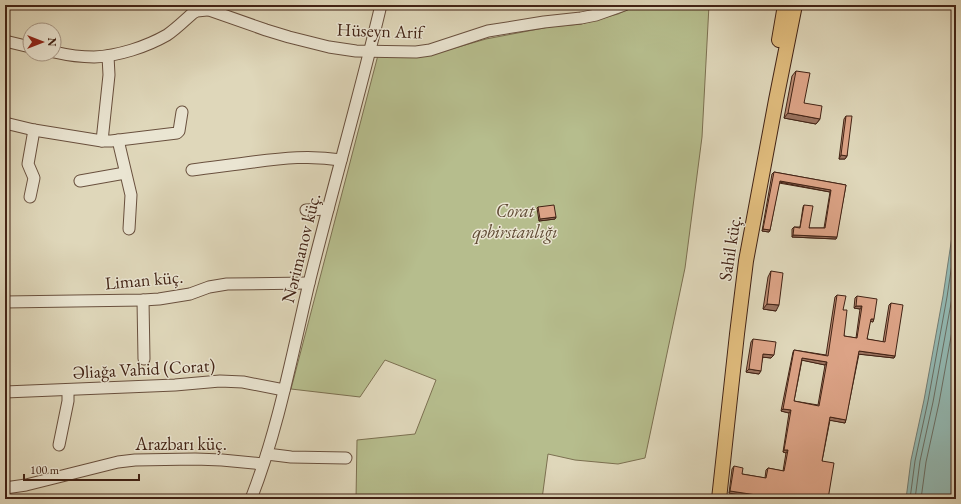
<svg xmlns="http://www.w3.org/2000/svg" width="961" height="504" font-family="'EB Garamond',serif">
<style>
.green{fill:#b6bd8d;stroke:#7c7051}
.water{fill:#93b9b3;stroke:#737d74}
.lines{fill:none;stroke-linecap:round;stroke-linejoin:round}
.shore{stroke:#6a6e64;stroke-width:1}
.minor-casing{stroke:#69503e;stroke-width:13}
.major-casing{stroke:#422315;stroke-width:16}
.minor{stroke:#eae5d2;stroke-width:11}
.major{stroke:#e0bc7d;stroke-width:14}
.wall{fill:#bd8c73;stroke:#422315;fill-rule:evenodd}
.shaded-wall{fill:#9a725e;stroke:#422315}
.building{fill:#dca386;stroke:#422315;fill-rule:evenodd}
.labels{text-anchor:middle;stroke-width:3;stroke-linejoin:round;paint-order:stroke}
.street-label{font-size:18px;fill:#422315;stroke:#eae5d2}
.park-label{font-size:18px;font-style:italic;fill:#5f4a33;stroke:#eae5d2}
</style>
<rect width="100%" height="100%" fill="#dfd7ba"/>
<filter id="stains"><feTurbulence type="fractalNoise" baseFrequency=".005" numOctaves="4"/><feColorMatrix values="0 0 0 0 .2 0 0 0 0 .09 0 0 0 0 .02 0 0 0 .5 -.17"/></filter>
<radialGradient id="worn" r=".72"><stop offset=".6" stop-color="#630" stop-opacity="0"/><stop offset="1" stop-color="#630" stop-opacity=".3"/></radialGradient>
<polygon class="green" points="639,5 709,5 702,137 685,268 645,458 618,464 575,460 548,454 542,499 356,499 357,440 415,434 436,380 385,360 360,397 291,389 378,55 401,57 427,56 486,39 549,27 581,24 618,14"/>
<polygon class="water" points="956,210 956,499 906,499 911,460 924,400 943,296"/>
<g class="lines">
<g class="shore">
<polyline points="910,499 915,461 928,401 947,297 956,237"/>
<polyline points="915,499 920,461 933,402 952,298 956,271"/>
<polyline points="921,499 926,462 939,403 956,309"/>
</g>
<defs>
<g id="minor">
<polyline points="195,5 266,30 289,37 329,47 356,51 416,52 430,50 488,31 544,22 581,18 596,15 624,5"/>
<polyline points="5,41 30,47"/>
<path d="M54 52C67 55 80 57 94 57 118 56 146 47 167 35 176 29 185 20 193 13L197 11 207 10"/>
<polyline points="5,123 34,130 102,141 111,141 177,133 179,131 182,112"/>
<polyline points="118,140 131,195 129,229"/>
<polyline points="102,141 109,75 108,56"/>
<path d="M192 170C212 167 233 165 253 162 283 158 311 155 341 160"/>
<polyline points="80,181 125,173"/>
<polyline points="30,197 34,178 28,164 34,130"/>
<polyline points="306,210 328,209"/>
<polyline points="143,300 144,359"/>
<polyline points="5,302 143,300 159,299 190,294 209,287 227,284 309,283"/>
<polyline points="5,392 175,385 220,381 243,382 284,390"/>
<polyline points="59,445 68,401 68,390"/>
<polyline points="267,454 291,457 346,458"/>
<polyline points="5,488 26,485 118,462 135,460 195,459 222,460 263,464"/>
<path d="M251 499C278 430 292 355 309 283 332 190 359 98 381 5"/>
</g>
<g id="major">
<polyline points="779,40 785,5"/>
<polyline points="719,499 737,334 746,261 776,100 795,5"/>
</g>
</defs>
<use href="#minor" class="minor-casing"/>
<use href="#major" class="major-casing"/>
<use href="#minor" class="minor"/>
<use href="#major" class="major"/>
</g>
<g class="wall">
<polygon points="796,71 804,103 820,119 816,124 784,118 792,76"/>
<polygon points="846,116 847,156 845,159 839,159 844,119"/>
<polygon points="774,172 846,185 836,239 792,237 792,229 794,227 800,227 803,207 804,205 809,228 824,228 830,192 779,183 770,230 769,232 762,231 772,174"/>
<polygon points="538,207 556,217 555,219 539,221 537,208"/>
<polygon points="771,271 776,311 763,309 768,277"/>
<path d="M837 295 843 310 844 336 856 338 860 309 854 308 855 298 857 296 873 322 870 321 867 339 883 342 889 305 891 303 895 356 894 358 859 354 845 423 830 420 822 461 828 499H761L729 493 732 469 734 466 742 474 765 478 766 470 768 468 783 471 786 453 783 452 789 413 781 411 793 352 794 350 826 355 835 297ZM802 360 825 365 818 405 794 401Z"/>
<polygon points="753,339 771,358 763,357 759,374 746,372 751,342"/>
</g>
<g class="shaded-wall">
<polygon points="788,113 820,119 816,124 784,118"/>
<polygon points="841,155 847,156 845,159 839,159"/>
<polygon points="780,181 831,190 830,192 779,182"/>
<polygon points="556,217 555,219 539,221 540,219"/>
<polygon points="763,229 770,230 769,232 762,231"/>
<polygon points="793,235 837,237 836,239 792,237"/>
<polygon points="767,304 779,305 776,311 763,309"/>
<polygon points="856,306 862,306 860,309 854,308"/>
<polygon points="871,319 874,319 873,322 869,321"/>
<polygon points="859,351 895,356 894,358 857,354"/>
<polygon points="763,354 774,355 771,358 761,357"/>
<polygon points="802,358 827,362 825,365 801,360"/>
<polygon points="749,369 761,371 759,374 746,372"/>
<polygon points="783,409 791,410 789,413 781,411"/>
<polygon points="830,417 846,420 845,423 828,420"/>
<polygon points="784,450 788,450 786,453 783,452"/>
<polygon points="730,491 763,496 761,499 729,493"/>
</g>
<g class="building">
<polygon points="796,71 810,73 804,103 822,106 820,119 788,113"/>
<polygon points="846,116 852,116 847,156 841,155"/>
<polygon points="774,172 846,185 837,237 793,235 794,227 800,228 804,205 813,206 809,228 825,228 831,190 780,181 770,230 763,229"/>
<polygon points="554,205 556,217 540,219 538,207"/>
<polygon points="771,271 783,273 779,305 767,304"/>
<path d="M837 295 846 296 843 310H847L844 336 857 338 862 306H856L857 296 877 299 874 319H871L867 339 885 342 891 303 903 305 895 356 859 351 846 420 830 417 822 461 834 463 828 499H763V496L730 491 734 466 743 468 742 474 766 478 768 468 784 471 788 450H784L791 410 783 409 794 350 828 356ZM802 358 827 362 819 406 794 401Z"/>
<polygon points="753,339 776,342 774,355 763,354 761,371 749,369"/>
</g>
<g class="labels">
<g class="street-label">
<text transform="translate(380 31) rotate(2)" y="6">Hüseyn Arif</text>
<text transform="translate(301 248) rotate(-76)" y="6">Nərimanov küç.</text>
<text transform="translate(730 248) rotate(-81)" y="6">Sahil küç.</text>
<text transform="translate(144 280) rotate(-5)" y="6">Liman küç.</text>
<text transform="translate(144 369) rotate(-3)" y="6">Əliağa Vahid (Corat)</text>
<text x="181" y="450">Arazbarı küç.</text>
</g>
<g class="park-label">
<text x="515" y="217">Corat<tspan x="515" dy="21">qəbirstanlığı</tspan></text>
</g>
</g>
<rect width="961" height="504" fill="none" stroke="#dfd7ba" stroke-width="20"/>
<rect x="6" y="6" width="949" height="492" fill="none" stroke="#422315" stroke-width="2"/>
<rect x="10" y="10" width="941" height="484" fill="none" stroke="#422315"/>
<g transform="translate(42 42) rotate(90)"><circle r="19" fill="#eae5d2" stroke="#a79786"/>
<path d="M0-3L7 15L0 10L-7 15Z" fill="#8f2418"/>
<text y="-6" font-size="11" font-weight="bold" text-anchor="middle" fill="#422315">N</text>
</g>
<path d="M24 474v6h115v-6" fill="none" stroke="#422315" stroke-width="2"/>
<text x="30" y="474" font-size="12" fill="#422315" stroke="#eae5d2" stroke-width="3" paint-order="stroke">100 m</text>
<rect width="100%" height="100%" filter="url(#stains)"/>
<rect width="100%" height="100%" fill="url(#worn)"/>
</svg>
